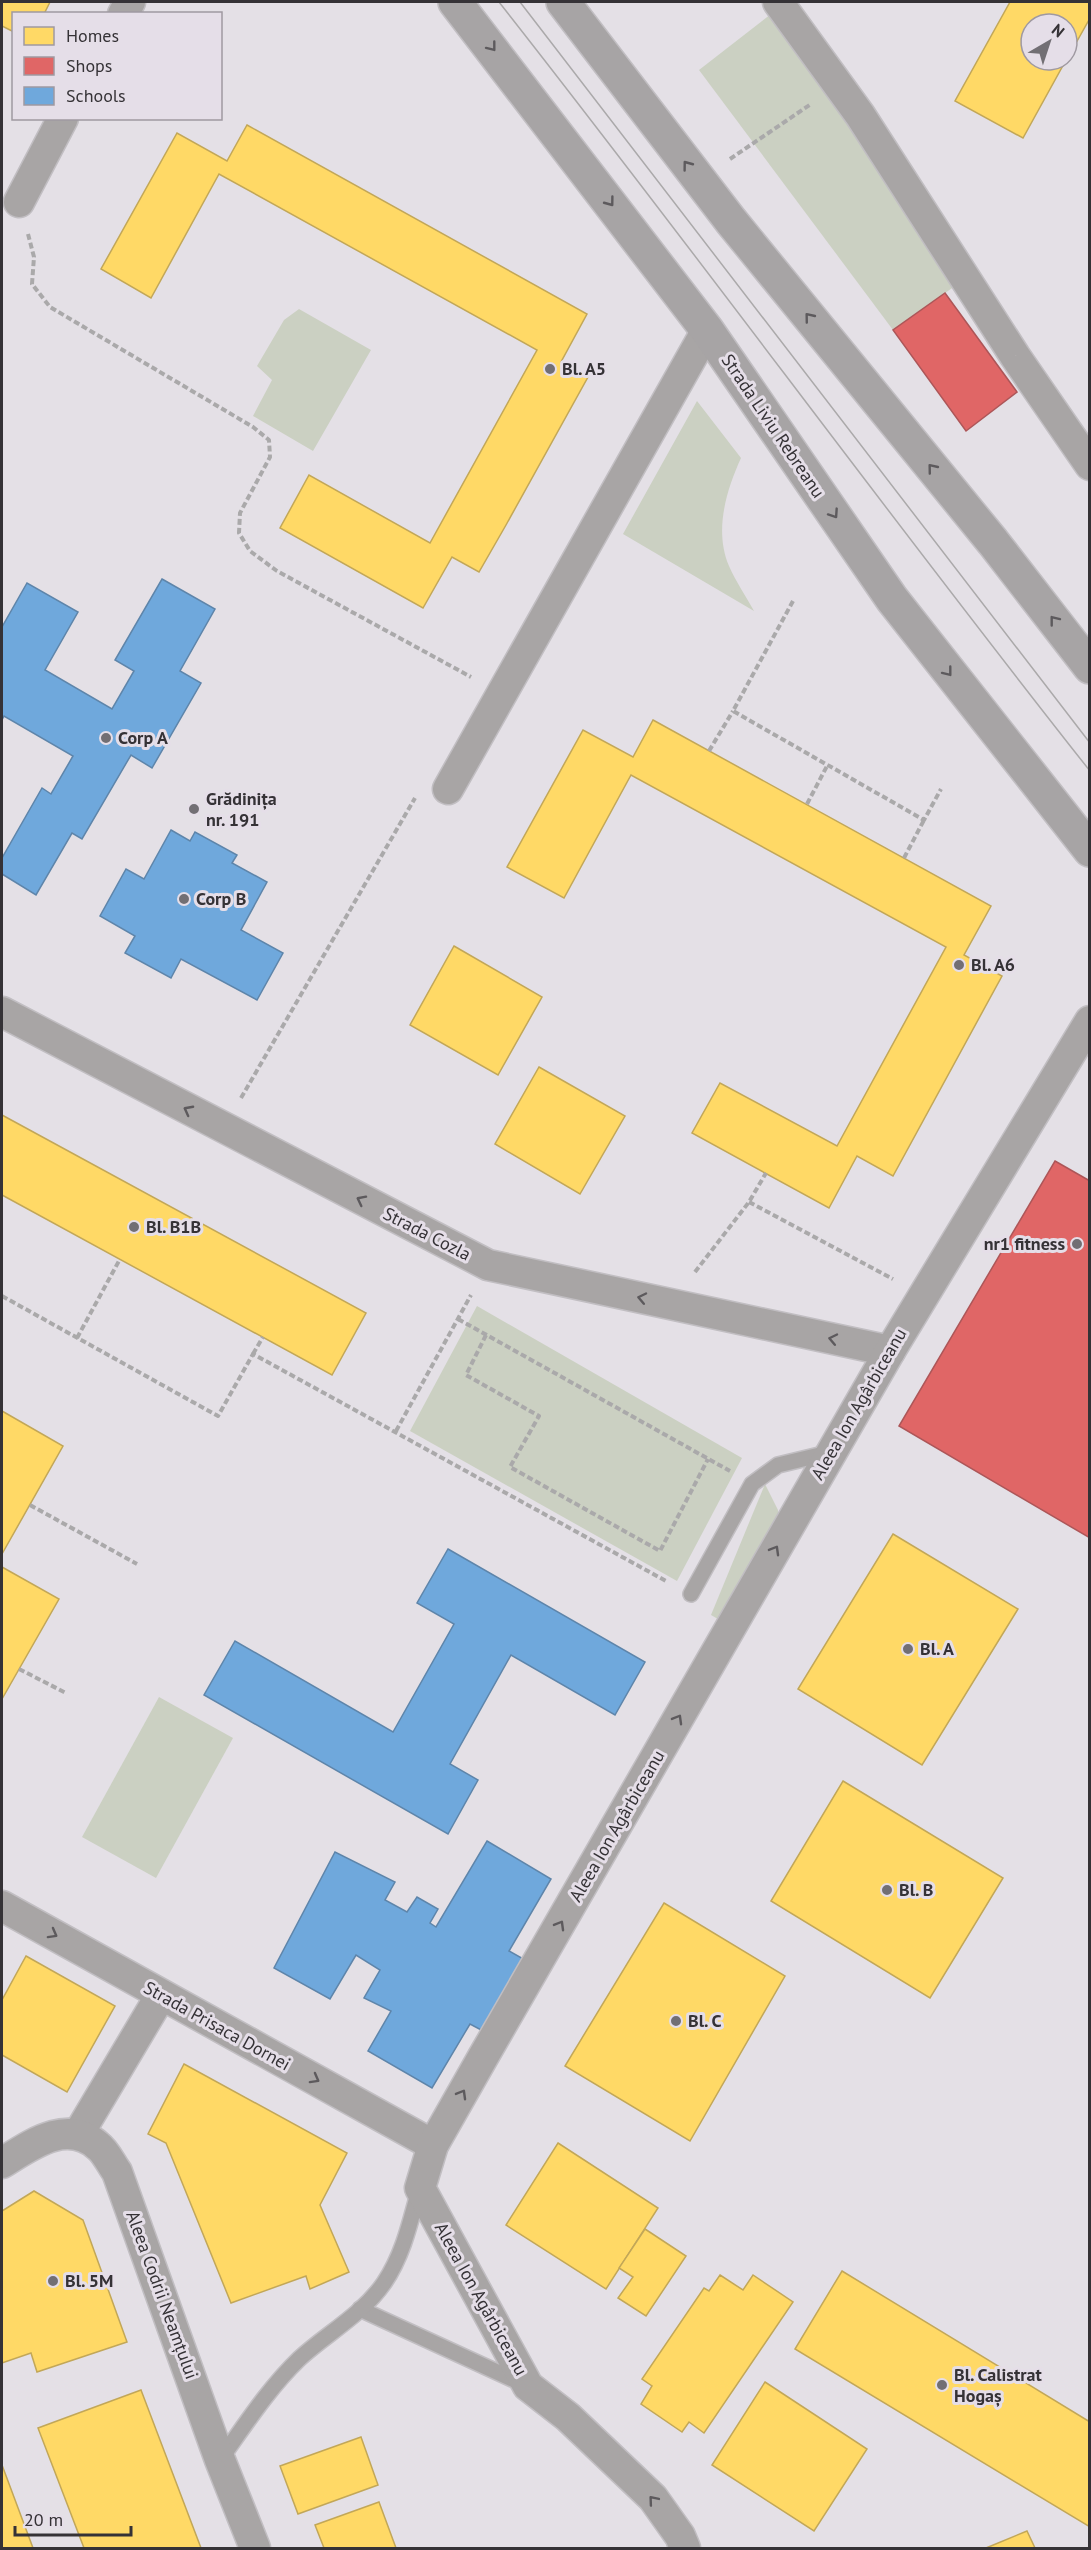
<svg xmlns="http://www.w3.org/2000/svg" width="1091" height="2550" font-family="'PT Sans',sans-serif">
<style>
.green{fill:#cbd0c2}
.homes{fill:#ffd966;stroke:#c2a758;stroke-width:1.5}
.shops{fill:#e06666;stroke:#ad5658;stroke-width:1.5}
.schools{fill:#6fa8dc;stroke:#5e85aa;stroke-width:1.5}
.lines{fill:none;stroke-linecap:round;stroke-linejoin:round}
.lane-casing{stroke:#c1bec2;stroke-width:18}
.street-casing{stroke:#c1bec2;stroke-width:33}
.secondary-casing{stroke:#c1bec2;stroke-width:36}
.path{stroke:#aaa9aa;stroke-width:4;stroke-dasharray:6 3;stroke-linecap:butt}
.lane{stroke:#a8a5a5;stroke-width:15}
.street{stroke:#a8a5a5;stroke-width:30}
.secondary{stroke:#a7a4a5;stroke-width:33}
.tram{stroke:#aba9aa;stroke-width:1.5}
.oneway{stroke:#5d5a5d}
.poi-dot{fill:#726f74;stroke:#e5dee8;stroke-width:2}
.labels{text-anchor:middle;stroke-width:6;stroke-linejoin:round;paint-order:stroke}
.poi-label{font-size:18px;font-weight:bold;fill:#353236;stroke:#e5dee8;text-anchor:start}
.street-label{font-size:18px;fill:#353236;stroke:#e5dee8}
</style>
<rect width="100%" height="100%" fill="#e4e0e6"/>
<g class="green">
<polygon points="771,14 962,281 893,330 699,70"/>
<polygon points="299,309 371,350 313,451 253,416 272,380 257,366 284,320"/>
<path d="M697 401 741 458C726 491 714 531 729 566 736 582 746 596 754 611L623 534Z"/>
<polygon points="477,1306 742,1458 677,1581 410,1431"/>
<polygon points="765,1484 778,1510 783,1543 740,1632 711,1615"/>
<polygon points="159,1697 233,1738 156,1878 82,1837"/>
</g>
<g class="homes">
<polygon points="2,2 50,2 44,14 14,14 14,32 2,26"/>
<polygon points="1010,2 1090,2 1090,18 1067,59 1067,24 1031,24 1031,60 1066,60 1023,138 955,101"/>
<polygon points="247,125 587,314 561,362 588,377 506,525 479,572 452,557 423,608 280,528 309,475 430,543 537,350 219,174 151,298 101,269 177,133 227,161"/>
<polygon points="653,720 991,906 964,955 1002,976 893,1176 857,1156 829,1208 692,1133 720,1083 837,1146 946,947 631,775 564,898 507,867 583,730 633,757"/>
<polygon points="454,946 542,997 498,1075 410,1025"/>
<polygon points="539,1067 625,1116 580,1194 495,1144"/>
<polygon points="2,1115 366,1313 332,1375 2,1195"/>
<polygon points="2,1411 63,1446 2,1554"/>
<polygon points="893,1534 1018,1609 922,1765 798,1689"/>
<polygon points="2,1567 59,1599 2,1699"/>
<polygon points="843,1781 1003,1878 930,1998 771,1901"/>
<polygon points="664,1903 785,1976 690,2141 565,2066"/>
<polygon points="26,1956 115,2006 67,2092 2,2055 2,2000"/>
<polygon points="184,2064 347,2153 320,2205 349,2272 310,2289 306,2276 231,2303 166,2143 148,2134"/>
<polygon points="558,2143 658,2208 606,2289 506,2225"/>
<polygon points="34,2191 83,2220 127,2342 37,2372 31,2353 2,2363 2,2211"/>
<polygon points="645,2229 686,2256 646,2316 618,2298 633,2277 619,2268"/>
<polygon points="842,2271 1090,2422 1090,2527 795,2349"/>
<polygon points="720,2275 743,2290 753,2275 793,2302 704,2433 689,2422 682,2432 641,2404 652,2386 642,2379 704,2288 709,2291"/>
<polygon points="765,2382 867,2449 814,2531 712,2465"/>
<polygon points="141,2390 201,2548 84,2548 38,2428"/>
<polygon points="361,2437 378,2485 298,2514 280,2466"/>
<polygon points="2,2465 33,2548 2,2548"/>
<polygon points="379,2502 396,2548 324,2548 315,2525"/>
<polygon points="1027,2531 1035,2548 986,2548"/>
</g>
<g class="shops">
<polygon points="945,293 1017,392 966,431 893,330"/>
<polygon points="1055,1161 1090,1181 1090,1538 899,1426"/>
</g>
<g class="schools">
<polygon points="162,579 215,609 180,671 201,683 152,768 131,755 82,839 72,833 36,895 2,874 2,858 42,788 51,794 73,756 4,716 2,720 2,627 27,583 78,612 45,670 112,709 134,671 115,660"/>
<polygon points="171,830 190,841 195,832 237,855 232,863 267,882 241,930 283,953 257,1000 181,959 171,978 125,953 135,936 100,916 126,869 144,879"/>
<polygon points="448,1549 645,1662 615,1715 511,1655 450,1764 478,1780 448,1834 204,1695 235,1641 393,1732 454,1624 417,1603"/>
<polygon points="487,1841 551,1879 509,1951 527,1961 485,2032 470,2024 432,2088 368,2051 391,2011 364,1998 380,1970 356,1955 330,1999 274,1968 335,1852 395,1882 385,1900 407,1912 417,1897 438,1909 430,1923 436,1927"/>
</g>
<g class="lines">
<defs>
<g id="lane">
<polyline points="691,1594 752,1484 778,1465 832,1452"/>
<polyline points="360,2309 523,2384"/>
<path d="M220 2460C245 2425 268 2389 299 2359 326 2334 362 2315 384 2283 403 2255 410 2223 419 2190"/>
</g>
<g id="street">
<polyline points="778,2 860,115 1015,356 1090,465"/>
<polyline points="123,14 130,2"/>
<polyline points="19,202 63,118"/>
<polyline points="448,789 707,330"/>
<polyline points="2,1012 488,1265 890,1351"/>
<polyline points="2,1906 433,2145"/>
<polyline points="79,2133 161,1995"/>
<path d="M2 2163C31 2145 67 2118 98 2146 106 2152 111 2164 117 2172L220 2460 255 2548"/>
<polyline points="685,2548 680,2536 653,2498 568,2417 528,2386 420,2188 433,2145 483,2057 890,1351 1090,1021"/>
</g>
<g id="secondary">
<polyline points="455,2 707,330 892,599 1090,850"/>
<polyline points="563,2 731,221 993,542 1090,667"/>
</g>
</defs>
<use href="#lane" class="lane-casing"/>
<use href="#street" class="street-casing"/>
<use href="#secondary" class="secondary-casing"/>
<g class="path">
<polyline points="730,159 811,104"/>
<polyline points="28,234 34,257 32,284 50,307 253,427 269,440 270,457 240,513 239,533 250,551 277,571 471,677"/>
<polyline points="793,601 733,711 924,820 941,789"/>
<polyline points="709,751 733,711"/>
<polyline points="807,804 827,766"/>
<polyline points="904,858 924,820"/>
<polyline points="241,1098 415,798"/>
<polyline points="749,1202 893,1279"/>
<polyline points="695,1272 749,1202 766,1173"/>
<polyline points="2,1296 218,1416 253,1354 666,1581"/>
<polyline points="458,1319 730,1471"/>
<polyline points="486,1335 466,1375 539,1416 510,1467 660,1551 708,1459"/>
<polyline points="77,1338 120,1259"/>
<polyline points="253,1354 263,1337"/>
<polyline points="396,1431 471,1295"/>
<polyline points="30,1505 137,1564"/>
<polyline points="19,1669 66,1693"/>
</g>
<use href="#lane" class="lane"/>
<use href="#street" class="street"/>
<use href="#secondary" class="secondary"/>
<g class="tram">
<path d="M499 2C699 256 889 517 1090 771"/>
<polyline points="520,2 1090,743"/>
</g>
</g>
<defs><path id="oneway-chevron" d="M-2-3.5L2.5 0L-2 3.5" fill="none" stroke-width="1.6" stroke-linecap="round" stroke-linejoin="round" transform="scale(1.5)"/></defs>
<g class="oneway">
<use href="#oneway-chevron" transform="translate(492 47) rotate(52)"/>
<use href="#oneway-chevron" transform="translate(687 165) rotate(-127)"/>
<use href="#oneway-chevron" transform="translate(610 202) rotate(53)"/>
<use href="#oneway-chevron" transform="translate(809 317) rotate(-129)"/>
<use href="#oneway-chevron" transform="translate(932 468) rotate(-129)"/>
<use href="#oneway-chevron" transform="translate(834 514) rotate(56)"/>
<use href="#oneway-chevron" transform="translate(1054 620) rotate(-128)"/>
<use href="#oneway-chevron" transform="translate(948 672) rotate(52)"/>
<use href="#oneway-chevron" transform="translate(188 1110) rotate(-152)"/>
<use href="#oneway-chevron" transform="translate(361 1200) rotate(-153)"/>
<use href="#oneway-chevron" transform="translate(642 1298) rotate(-168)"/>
<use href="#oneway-chevron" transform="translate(833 1339) rotate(-168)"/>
<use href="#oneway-chevron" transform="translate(775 1550) rotate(-60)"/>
<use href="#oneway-chevron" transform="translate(678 1719) rotate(-60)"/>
<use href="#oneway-chevron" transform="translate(560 1925) rotate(-60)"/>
<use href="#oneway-chevron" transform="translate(53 1934) rotate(29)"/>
<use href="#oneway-chevron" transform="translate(315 2079) rotate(29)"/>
<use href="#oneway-chevron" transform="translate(462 2094) rotate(-60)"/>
<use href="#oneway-chevron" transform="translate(653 2500) rotate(-130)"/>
</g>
<g class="poi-dot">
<circle cx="550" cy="369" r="6"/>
<circle cx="106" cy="738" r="6"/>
<circle cx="194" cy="809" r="6"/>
<circle cx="184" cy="899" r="6"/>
<circle cx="959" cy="965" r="6"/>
<circle cx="134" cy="1227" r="6"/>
<circle cx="1077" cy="1244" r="6"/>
<circle cx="908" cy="1649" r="6"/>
<circle cx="887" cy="1890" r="6"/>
<circle cx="676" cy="2021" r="6"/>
<circle cx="53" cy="2281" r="6"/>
<circle cx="942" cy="2385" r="6"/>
</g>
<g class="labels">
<g class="poi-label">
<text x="562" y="375">Bl. A5</text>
<text x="118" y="744">Corp A</text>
<text x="206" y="805">Grădinița<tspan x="206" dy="21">nr. 191</tspan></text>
<text x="196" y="905">Corp B</text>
<text x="971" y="971">Bl. A6</text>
<text x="146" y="1233">Bl. B1B</text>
<text x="1065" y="1250" text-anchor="end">nr1 fitness</text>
<text x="920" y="1655">Bl. A</text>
<text x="899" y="1896">Bl. B</text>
<text x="688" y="2027">Bl. C</text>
<text x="65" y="2287">Bl. 5M</text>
<text x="954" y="2381">Bl. Calistrat<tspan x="954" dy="21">Hogaș</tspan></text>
</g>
<g class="street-label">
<text transform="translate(773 426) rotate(56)" y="6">Strada Liviu Rebreanu</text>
<text transform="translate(427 1234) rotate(27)" y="6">Strada Cozla</text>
<text transform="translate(859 1404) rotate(-60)" y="6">Aleea Ion Agârbiceanu</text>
<text transform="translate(617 1826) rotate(-60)" y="6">Aleea Ion Agârbiceanu</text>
<text transform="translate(217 2026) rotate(29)" y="6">Strada Prisaca Dornei</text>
<text transform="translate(162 2295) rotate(70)" y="6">Aleea Codrii Neamțului</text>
<text transform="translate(481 2299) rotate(61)" y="6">Aleea Ion Agârbiceanu</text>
</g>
</g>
<rect width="1091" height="2550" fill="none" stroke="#353236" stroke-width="6"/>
<rect x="12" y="12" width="210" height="108" fill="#e5dee8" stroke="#9f99a1" stroke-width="1.5"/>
<rect x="24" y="27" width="30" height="18" fill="#ffd966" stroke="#9f99a1" stroke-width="1.5"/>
<text x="66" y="42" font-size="18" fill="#353236">Homes</text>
<rect x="24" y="57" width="30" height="18" fill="#e06666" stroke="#9f99a1" stroke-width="1.5"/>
<text x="66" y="72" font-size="18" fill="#353236">Shops</text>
<rect x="24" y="87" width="30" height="18" fill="#6fa8dc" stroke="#9f99a1" stroke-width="1.5"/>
<text x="66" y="102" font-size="18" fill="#353236">Schools</text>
<g transform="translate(1049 42) rotate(39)"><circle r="28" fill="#e5dee8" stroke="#9f99a1" stroke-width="1.5"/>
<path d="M0-4.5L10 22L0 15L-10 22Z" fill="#726f74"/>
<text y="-9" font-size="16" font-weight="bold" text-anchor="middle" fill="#353236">N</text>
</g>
<path d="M15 2526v9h116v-9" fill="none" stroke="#353236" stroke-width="3"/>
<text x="24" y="2526" font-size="18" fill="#353236" stroke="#e5dee8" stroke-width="4.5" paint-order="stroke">20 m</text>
</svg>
